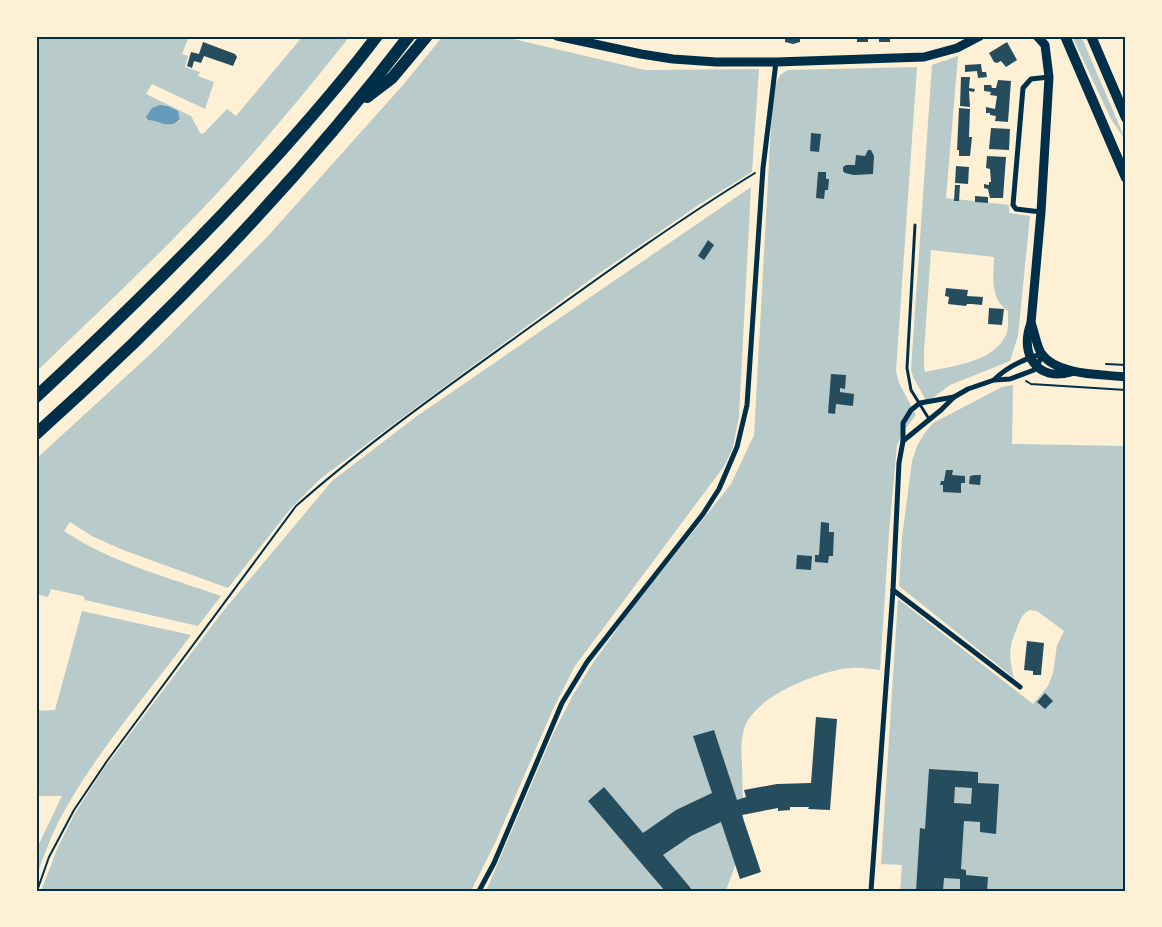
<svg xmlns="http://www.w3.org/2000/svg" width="1162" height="927" font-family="Barlow,sans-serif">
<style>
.green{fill:#b9caca;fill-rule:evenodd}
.water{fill:#669bbc}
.building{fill:#264d5e;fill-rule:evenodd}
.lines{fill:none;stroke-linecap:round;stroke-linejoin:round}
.path{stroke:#003049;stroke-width:2}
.service{stroke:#003049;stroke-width:3}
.minor{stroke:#003049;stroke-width:5}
.tertiary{stroke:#003049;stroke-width:9}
.primary{stroke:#003049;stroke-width:10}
.motorway{stroke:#003049;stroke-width:12}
.neatline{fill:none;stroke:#003049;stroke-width:2}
</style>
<rect width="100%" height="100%" fill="#fdf0d5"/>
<g class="green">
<path d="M36 36H189L182 54 188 56 185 67 200 72 198 76 214 82 205 109 152 84 146 94 191 116 200 133 203 134 227 109 236 116 303 36H350C308 89 265 141 220 190 162 253 98 312 36 372ZM164 105C172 107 180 111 180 120 173 128 164 124 155 120Z"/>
<path d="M443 36H501L645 70 759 69 752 172 700 204 591 279 403 417 320 479 291 508 228 588 123 550 92 536 70 522 64 531C112 563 167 577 221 596L198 626 85 600 83 596 51 589 48 597 36 594V459L157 348 268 236 403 85Z"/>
<polygon points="1072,36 1081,36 1126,141 1111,119"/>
<path d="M958 56 946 198 1009 205V213L1030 216 1018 336 1010 361 950 385 927 402 913 377 911 369 932 65ZM931 250 994 257C994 277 989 298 1008 311 1008 319 1009 328 1006 335 993 363 951 366 925 372L924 367V352Z"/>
<path d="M917 67 896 371 899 383 916 415 905 429 897 445 889 533 880 670C870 669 859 667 850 668 819 671 754 696 744 729 741 739 741 753 742 763 742 786 744 809 743 832 742 853 732 872 726 891H486L553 734 573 695 593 663 627 615 731 484 754 435 773 90 780 75 788 70Z"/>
<polygon points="751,187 739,417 733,447 725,465 575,666 553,709 496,841 471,891 41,891 58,847 75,813 105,767 224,610 332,481 417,416"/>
<path d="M1013 385 1012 444 1126 446V891H900L902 865 881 864 898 599 1033 704 1048 686 1053 673 1057 645 1064 631 1037 611 1030 610C1022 614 1020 620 1017 628 1008 648 1009 658 1014 678L899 586 902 537 912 461 917 446 924 434 933 423 1002 387Z"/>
<path d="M82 611 191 635C144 699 87 762 53 833 47 847 42 862 36 876V850L62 796H36V711L55 710Z"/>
</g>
<path class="water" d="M160 105 168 106 178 111 180 119C170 131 160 120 148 120L146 117 152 108Z"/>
<g class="building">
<polygon points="785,36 800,36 800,42 793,44 785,42"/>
<rect x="857" y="36" width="11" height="6"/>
<rect x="879" y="36" width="11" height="6"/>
<polygon points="203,42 235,54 237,57 233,66 204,56 201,63 194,61 192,68 187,66 191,52 199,54"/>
<polygon points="1007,42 1017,60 1006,67 1001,61 997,63 994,62 989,53"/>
<polygon points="981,64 982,72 986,72 987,77 978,78 977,71 965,72 965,65"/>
<polygon points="961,77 970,77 969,88 975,89 974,92 969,91 970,107 960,106"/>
<polygon points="998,80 1011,81 1008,122 995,121 996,116 990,115 990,113 986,113 986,107 995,109 997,96 990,95 991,92 984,91 984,85 991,85 992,88 996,88"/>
<polygon points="959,108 970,109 969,137 972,137 970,156 959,156 959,150 957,150"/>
<polygon points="991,128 1010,129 1009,150 989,149"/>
<polygon points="811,133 821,134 819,152 810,151"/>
<polygon points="868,150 871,150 874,156 873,174 854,175 845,173 843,171 843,167 846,165 855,165 856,155 865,156"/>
<polygon points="987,156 1006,157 1003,198 990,198 988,189 984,188 984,184 989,185 989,182 991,182 990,169 986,168"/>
<polygon points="956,166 969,167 968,184 955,183"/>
<polygon points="818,172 826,172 826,179 829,179 828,190 825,190 824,199 816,198"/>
<polygon points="955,185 960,185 959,201 954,201"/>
<polygon points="975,196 988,197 988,203 975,202"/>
<polygon points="708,240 714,245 704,260 698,256"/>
<polygon points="946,288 968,290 967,296 983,297 982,305 972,304 967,304 966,306 948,304 949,297 945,296"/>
<polygon points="989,308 1004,309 1002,325 988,324"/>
<polygon points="831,374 846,375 845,389 840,388 840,392 854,394 853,406 836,404 835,414 828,413"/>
<polygon points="946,470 953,470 952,475 965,476 965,483 961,483 961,493 943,492 943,485 940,485 941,481 944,481"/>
<polygon points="975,475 981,475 980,485 969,484 970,476"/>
<polygon points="821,522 829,523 829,532 834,532 833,556 829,556 828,563 815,562 815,555 819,555"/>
<polygon points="797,555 812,556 811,570 796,569"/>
<polygon points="1027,641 1044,643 1041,675 1033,675 1033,671 1024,670"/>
<polygon points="1045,693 1053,701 1045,709 1037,702"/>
<polygon points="816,717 837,719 830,810 808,809 809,807 790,807 790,810 778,811 778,808 742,815 761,872 740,879 721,822 691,836 663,855 693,891 665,891 588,801 604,787 643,833 676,810 712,793 693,736 714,730 737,800 746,797 744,790 777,784 811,783"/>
<path d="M929 769 978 772V783L999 784 996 834 980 832V822L964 821 961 869 966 870V875L988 877 987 891H960V879L944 878 943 891H916L920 828 925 829ZM955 787 972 788 971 804 954 803Z"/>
</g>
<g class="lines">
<g class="path">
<polyline points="1106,364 1126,365"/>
<polyline points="1026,381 1031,384 1126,390"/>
<path d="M37 891 49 857 74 810 107 761 296 506C365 445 440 392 515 338 594 281 672 224 755 173"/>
</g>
<polyline class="service" points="915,225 907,368 911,390 929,419"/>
<g class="minor">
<polyline points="1041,212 1016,209 1013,205 1023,88 1031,79 1049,77"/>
<path d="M995 379C1008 366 1024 359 1042 354"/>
<polyline points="903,441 941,410 954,397"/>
<polyline points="893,590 1020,687"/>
<polyline points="479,891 494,863 562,703 587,662 703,514 719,489 737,447 747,405 763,168 776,62"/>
<polyline points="871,891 893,590 899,463 903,441 903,423 911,410 920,403 954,397 968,389 994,380 1010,379 1034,370 1037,367 1042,354"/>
</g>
<g class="tertiary">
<polyline points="557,36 641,54 673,59 716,62 776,62 924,57 957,48 980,36"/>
<path d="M1037 36 1045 45 1049 77 1041 212 1031 323C1019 354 1037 382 1071 372"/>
<path d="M1031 323C1035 333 1036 344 1041 353 1057 376 1101 374 1126 377"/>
</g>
<g class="primary">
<polyline points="1065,36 1126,178"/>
<polyline points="1091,36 1126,118"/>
</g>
<g class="motorway">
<polyline points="367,97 392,78 427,36"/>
<path d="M36 397C122 317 204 237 282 150 315 113 347 76 377 36"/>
<path d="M36 434C171 313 299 180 409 36"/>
</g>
</g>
<rect width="1162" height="927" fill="none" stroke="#fdf0d5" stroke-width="75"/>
<rect x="38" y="38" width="1086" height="852" class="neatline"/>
</svg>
